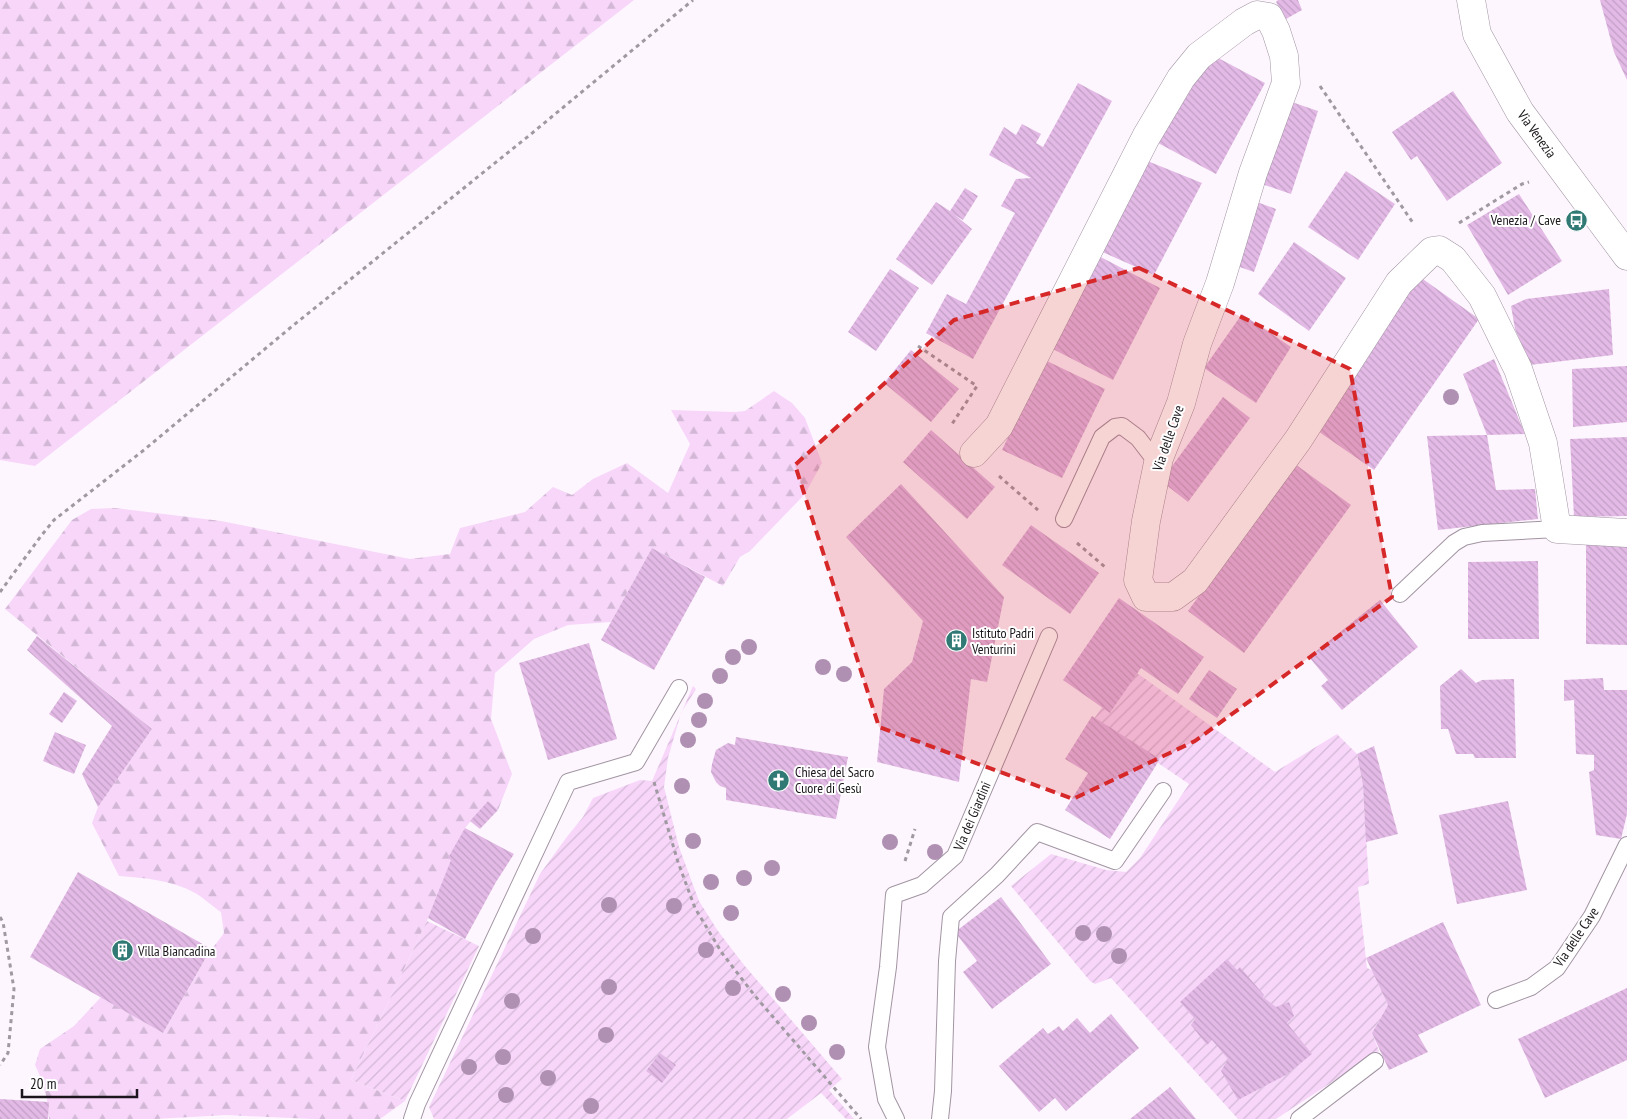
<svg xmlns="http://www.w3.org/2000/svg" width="1627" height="1119" font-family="'PT Sans Narrow',sans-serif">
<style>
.forest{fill:url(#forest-firs)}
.garden{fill:url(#garden-furrows)}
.building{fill:url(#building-back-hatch)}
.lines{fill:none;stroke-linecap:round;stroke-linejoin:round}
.service-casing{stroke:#a195a2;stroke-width:18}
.minor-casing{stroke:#a195a2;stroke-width:29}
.secondary-casing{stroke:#a195a2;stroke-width:29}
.path{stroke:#a099a1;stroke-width:3;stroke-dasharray:4 4;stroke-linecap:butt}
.service{stroke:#fff;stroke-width:16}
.minor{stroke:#fff;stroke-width:28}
.secondary{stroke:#fff;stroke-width:28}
.tree{fill:#af90b2}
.marked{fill:#d62828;fill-opacity:0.2;stroke:#d62828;stroke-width:4;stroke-dasharray:10 6;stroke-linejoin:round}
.labels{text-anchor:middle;stroke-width:4;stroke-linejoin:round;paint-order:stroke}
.street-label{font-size:14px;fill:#1a161b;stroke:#fff}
.poi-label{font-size:14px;fill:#1a161b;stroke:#fff;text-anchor:start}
</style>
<defs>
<pattern id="forest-firs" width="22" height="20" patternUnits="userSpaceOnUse" patternTransform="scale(1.25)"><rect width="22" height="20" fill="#f7d6fa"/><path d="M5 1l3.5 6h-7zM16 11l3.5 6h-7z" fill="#d3b7d6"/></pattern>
<pattern id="garden-furrows" width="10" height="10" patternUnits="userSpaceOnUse" patternTransform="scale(1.25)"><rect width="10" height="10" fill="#f7d6fa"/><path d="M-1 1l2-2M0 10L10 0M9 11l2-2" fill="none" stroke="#d3b7d6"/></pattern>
<pattern id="building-back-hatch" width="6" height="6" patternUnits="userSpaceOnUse" patternTransform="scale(1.25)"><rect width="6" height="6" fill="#e3bae6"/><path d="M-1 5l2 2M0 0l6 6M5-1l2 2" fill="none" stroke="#c29fc5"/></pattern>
</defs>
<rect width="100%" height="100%" fill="#fef6ff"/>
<g class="forest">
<polygon points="0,0 634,0 35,466 0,460"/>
<path d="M774 391 792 403 805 418 822 463 805 494 750 551 740 557 723 586 652 548 611 622 568 625 534 639 495 673 491 719 512 774 498 810 488 801 465 828 427 921 351 1080 405 1101 380 1119H312L226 1115 155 1119H49C48 1097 44 1084 35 1065L40 1049 74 1026 101 997 163 1033 209 953 224 933 221 912C212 906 204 898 195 893 172 880 145 878 119 876L92 823 98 807 152 729 5 609 72 520 91 509 115 508 221 521 410 559 450 554 460 528 525 512 553 487 572 495 593 479 627 463 668 493 690 444 671 410 735 412 745 411Z"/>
</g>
<g class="garden">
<polygon points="1137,673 1275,772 1337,734 1357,754 1363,786 1369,884 1358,887 1367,968 1372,970 1388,1005 1372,1033 1379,1051 1276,1119 1238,1119 1111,978 1095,984 1090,981 1011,886 1051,854 1106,870 1126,872 1140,858 1189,784 1158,763 1160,759 1093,720 1102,707 1111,712"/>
<polygon points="693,686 696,689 681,713 668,758 664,787 679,847 699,901 718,931 744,965 842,1079 829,1090 854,1119 846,1119 821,1093 787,1119 434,1119 429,1107 540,874 566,838 583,817 593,798 640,780 652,781"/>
<polygon points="427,921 479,946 405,1101 351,1080"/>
</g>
<g class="building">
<polygon points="1278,0 1298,0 1302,10 1286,19 1276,2"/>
<polygon points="1600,0 1627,0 1627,80 1614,52"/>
<polygon points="1207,52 1265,83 1216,174 1158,143"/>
<polygon points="1078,83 1112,101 973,359 926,333 947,294 966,304 1015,213 1001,206 1016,179 1031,178 989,155 1004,127 1016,135 1022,124 1041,134 1036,143 1043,147"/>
<polygon points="1453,91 1502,163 1447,201 1417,156 1411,160 1392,132"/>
<polygon points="1286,100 1318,111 1291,194 1259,183"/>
<polygon points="1140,158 1202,183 1154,275 1089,246"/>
<polygon points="1346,171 1395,204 1358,260 1308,227"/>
<polygon points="965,188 978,196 963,220 955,215 972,229 932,285 896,259 936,202 950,211"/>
<polygon points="1519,194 1562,261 1508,295 1467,225"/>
<polygon points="1254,201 1276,209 1254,272 1231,264"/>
<polygon points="1294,242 1346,278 1309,331 1258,294"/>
<polygon points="1093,253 1160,288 1113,380 1045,345"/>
<polygon points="890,269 919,288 876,351 848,332"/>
<polygon points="1420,277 1479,319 1374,470 1315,429"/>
<polygon points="1609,289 1613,355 1530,365 1515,329 1511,306 1526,299"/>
<polygon points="1242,314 1291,347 1256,403 1204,368"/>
<polygon points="911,350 959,389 931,422 884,383"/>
<polygon points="1494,359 1525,434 1487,435 1463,374"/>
<polygon points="1045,360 1105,389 1062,478 1002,450"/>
<polygon points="1627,366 1627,422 1573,427 1572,369"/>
<polygon points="1223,397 1250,418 1188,502 1161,481"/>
<polygon points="931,430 995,487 967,519 903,462"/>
<polygon points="1487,435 1496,490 1535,489 1538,519 1438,530 1427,436"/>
<polygon points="1627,437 1627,516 1574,517 1570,439"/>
<polygon points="1295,464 1351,505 1244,653 1188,611"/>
<polygon points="901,484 1004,597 987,682 971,679 959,782 877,762 884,689 912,662 923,621 846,537"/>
<polygon points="1031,525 1099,573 1070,614 1002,565"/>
<polygon points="1627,544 1627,645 1586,644 1586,545"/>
<polygon points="652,548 705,577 654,670 601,640"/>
<polygon points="1538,561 1539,639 1468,639 1468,562"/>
<polygon points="1119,598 1204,657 1178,694 1141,668 1110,713 1063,680"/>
<polygon points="1380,600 1418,647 1342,710 1321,686 1328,680 1309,657"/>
<polygon points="37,636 152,729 98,807 82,774 112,726 27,650"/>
<polygon points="589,643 617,739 548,760 519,663"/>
<polygon points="1461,669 1476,683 1482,680 1514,679 1516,758 1475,758 1473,754 1456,754 1448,729 1441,729 1440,686"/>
<polygon points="1209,670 1237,689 1217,718 1189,699"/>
<polygon points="1603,678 1604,690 1627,690 1627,814 1621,839 1596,835 1589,772 1594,770 1594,755 1576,754 1574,700 1564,701 1564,680"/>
<polygon points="64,692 77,701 62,723 49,714"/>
<polygon points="1092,716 1160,759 1110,839 1065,810 1088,773 1065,759"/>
<polygon points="55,732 86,745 74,774 43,761"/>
<polygon points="736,737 848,757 836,819 726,800 726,788 720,786 716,782 711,772 712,764 716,750 728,743 735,745"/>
<polygon points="1374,746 1398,834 1366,842 1363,786 1357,754"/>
<polygon points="488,801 498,810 480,829 470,821"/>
<polygon points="1508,801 1527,890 1457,904 1439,815"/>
<polygon points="465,828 514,854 496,882 465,939 428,918 451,860 448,858"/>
<polygon points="78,872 211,949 163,1033 30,957"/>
<polygon points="1001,897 1051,964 992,1009 963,972 977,961 955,932"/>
<polygon points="1443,922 1481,1005 1418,1035 1428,1052 1389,1070 1372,1033 1388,1005 1366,958"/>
<polygon points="1227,959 1237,970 1240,967 1264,995 1263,997 1276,1007 1289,1002 1294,1016 1287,1023 1312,1054 1286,1075 1238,1100 1221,1071 1228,1059 1212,1040 1207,1045 1191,1025 1195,1019 1180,1002"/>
<polygon points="1627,988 1627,1060 1545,1098 1518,1039"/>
<polygon points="1111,1014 1139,1048 1066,1111 1055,1098 1039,1112 999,1066 1043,1028 1048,1034 1059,1026 1063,1031 1077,1018 1090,1033"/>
<polygon points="660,1053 676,1065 662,1083 646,1071"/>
<polygon points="1170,1087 1196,1119 1130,1119"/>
<polygon points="0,1099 49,1102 48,1119 0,1119"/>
</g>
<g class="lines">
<defs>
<g id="service">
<polyline points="1064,519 1102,437 1115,427 1122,426 1138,438 1158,464"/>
<polyline points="1400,594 1454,543 1464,537 1482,533 1557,529"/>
<polyline points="1496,1000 1531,987 1557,968 1592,916 1627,845"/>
<polyline points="412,1119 417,1104 568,782 636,762 679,688"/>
<polyline points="896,1119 886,1099 877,1047 888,967 894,895 922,885 955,856 1049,636"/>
<polyline points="940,1119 943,1091 947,961 951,917 997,875 1037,832 1115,861 1163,791"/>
<polyline points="1299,1119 1375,1061"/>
</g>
<polyline id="minor" points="974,453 999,426 1146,137 1181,78 1199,56 1244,22 1257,15 1269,17 1276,31 1284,56 1286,83 1253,173 1220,283 1197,344 1181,403 1159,458 1146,521 1138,580 1146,597 1173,597 1195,581 1298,440 1399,283 1432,251 1439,250 1453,259 1482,296 1518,369 1543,443 1557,529 1627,533"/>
<polyline id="secondary" points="1471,0 1477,34 1520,112 1627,256"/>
</defs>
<use href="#service" class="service-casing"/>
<use href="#minor" class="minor-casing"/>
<use href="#secondary" class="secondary-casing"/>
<g class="path">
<polyline points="1320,86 1413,223"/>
<polyline points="1459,223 1522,184 1529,182"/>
<polyline points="918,346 977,386 952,424"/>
<polyline points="999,476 1038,510"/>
<polyline points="1077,543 1105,567"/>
<polyline points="0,592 41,536 54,520 144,450 290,328 531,134 693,0"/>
<polyline points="654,782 678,862 695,908 722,953 755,996 861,1119"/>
<polyline points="905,861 915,829"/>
<polyline points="0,917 3,922 14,989 8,1053 0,1065"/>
</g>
<use href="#service" class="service"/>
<use href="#minor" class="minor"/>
<use href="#secondary" class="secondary"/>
</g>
<g class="tree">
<circle cx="1451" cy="397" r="8"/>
<circle cx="749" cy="647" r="8"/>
<circle cx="733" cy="657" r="8"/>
<circle cx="823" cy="667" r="8"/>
<circle cx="844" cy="674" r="8"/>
<circle cx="720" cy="676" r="8"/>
<circle cx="705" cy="701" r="8"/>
<circle cx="699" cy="720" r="8"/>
<circle cx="688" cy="740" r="8"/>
<circle cx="682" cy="786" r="8"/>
<circle cx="693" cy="841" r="8"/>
<circle cx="890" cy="842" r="8"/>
<circle cx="935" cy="852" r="8"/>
<circle cx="772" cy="868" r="8"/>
<circle cx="744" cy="878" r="8"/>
<circle cx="711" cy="882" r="8"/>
<circle cx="609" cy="905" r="8"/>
<circle cx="674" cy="906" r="8"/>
<circle cx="731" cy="913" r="8"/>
<circle cx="1083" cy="933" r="8"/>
<circle cx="1104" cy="934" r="8"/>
<circle cx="533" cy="936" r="8"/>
<circle cx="706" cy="950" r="8"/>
<circle cx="1119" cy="956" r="8"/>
<circle cx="609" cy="987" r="8"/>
<circle cx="733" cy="988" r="8"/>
<circle cx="783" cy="994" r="8"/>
<circle cx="512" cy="1001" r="8"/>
<circle cx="809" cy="1023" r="8"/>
<circle cx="606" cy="1035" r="8"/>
<circle cx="837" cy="1052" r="8"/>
<circle cx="503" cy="1057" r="8"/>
<circle cx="469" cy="1067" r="8"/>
<circle cx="548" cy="1078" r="8"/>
<circle cx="506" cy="1095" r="8"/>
<circle cx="591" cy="1106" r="8"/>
</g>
<path class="marked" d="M1139 268 1350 369 1392 597 1195 741 1073 799 879 727 795 465 954 320Z"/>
<defs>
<symbol id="bus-disc" viewBox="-11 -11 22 22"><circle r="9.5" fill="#317974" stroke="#fff"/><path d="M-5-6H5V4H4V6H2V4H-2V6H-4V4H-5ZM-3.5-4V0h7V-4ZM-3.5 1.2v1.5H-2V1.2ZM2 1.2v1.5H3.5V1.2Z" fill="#fff"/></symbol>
<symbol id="building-disc" viewBox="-11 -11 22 22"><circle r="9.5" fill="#317974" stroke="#fff"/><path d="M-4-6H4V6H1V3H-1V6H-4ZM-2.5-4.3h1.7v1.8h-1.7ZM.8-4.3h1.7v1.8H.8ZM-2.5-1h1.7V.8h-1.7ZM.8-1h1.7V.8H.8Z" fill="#fff"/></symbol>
<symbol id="church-disc" viewBox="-11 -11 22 22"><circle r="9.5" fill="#317974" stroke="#fff"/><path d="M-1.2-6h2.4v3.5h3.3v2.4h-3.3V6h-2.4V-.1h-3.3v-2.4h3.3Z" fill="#fff"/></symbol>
</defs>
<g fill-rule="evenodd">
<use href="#bus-disc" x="1564" y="208" width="25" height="25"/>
<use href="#building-disc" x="944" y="628" width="25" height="25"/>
<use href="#church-disc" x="766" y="768" width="25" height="25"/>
<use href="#building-disc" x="110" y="938" width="25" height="25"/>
</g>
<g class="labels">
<g class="street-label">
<text transform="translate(1537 134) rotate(54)" y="5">Via Venezia</text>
<text transform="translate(1168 438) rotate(-71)" y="5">Via delle Cave</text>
<text transform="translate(972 816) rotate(-67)" y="5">Via dei Giardini</text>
<text transform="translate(1576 937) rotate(-56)" y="5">Via delle Cave</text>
</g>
<g class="poi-label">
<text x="1561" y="225" text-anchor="end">Venezia / Cave</text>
<text x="972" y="638">Istituto Padri<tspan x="972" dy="16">Venturini</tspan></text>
<text x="795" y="777">Chiesa del Sacro<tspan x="795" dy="16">Cuore di Gesù</tspan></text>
<text x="138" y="956">Villa Biancadina</text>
</g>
</g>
<path d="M22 1089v8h115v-8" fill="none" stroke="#1a161b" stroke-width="2.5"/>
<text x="30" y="1089" font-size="15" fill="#1a161b" stroke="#ffffff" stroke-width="4" paint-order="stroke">20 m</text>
</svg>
